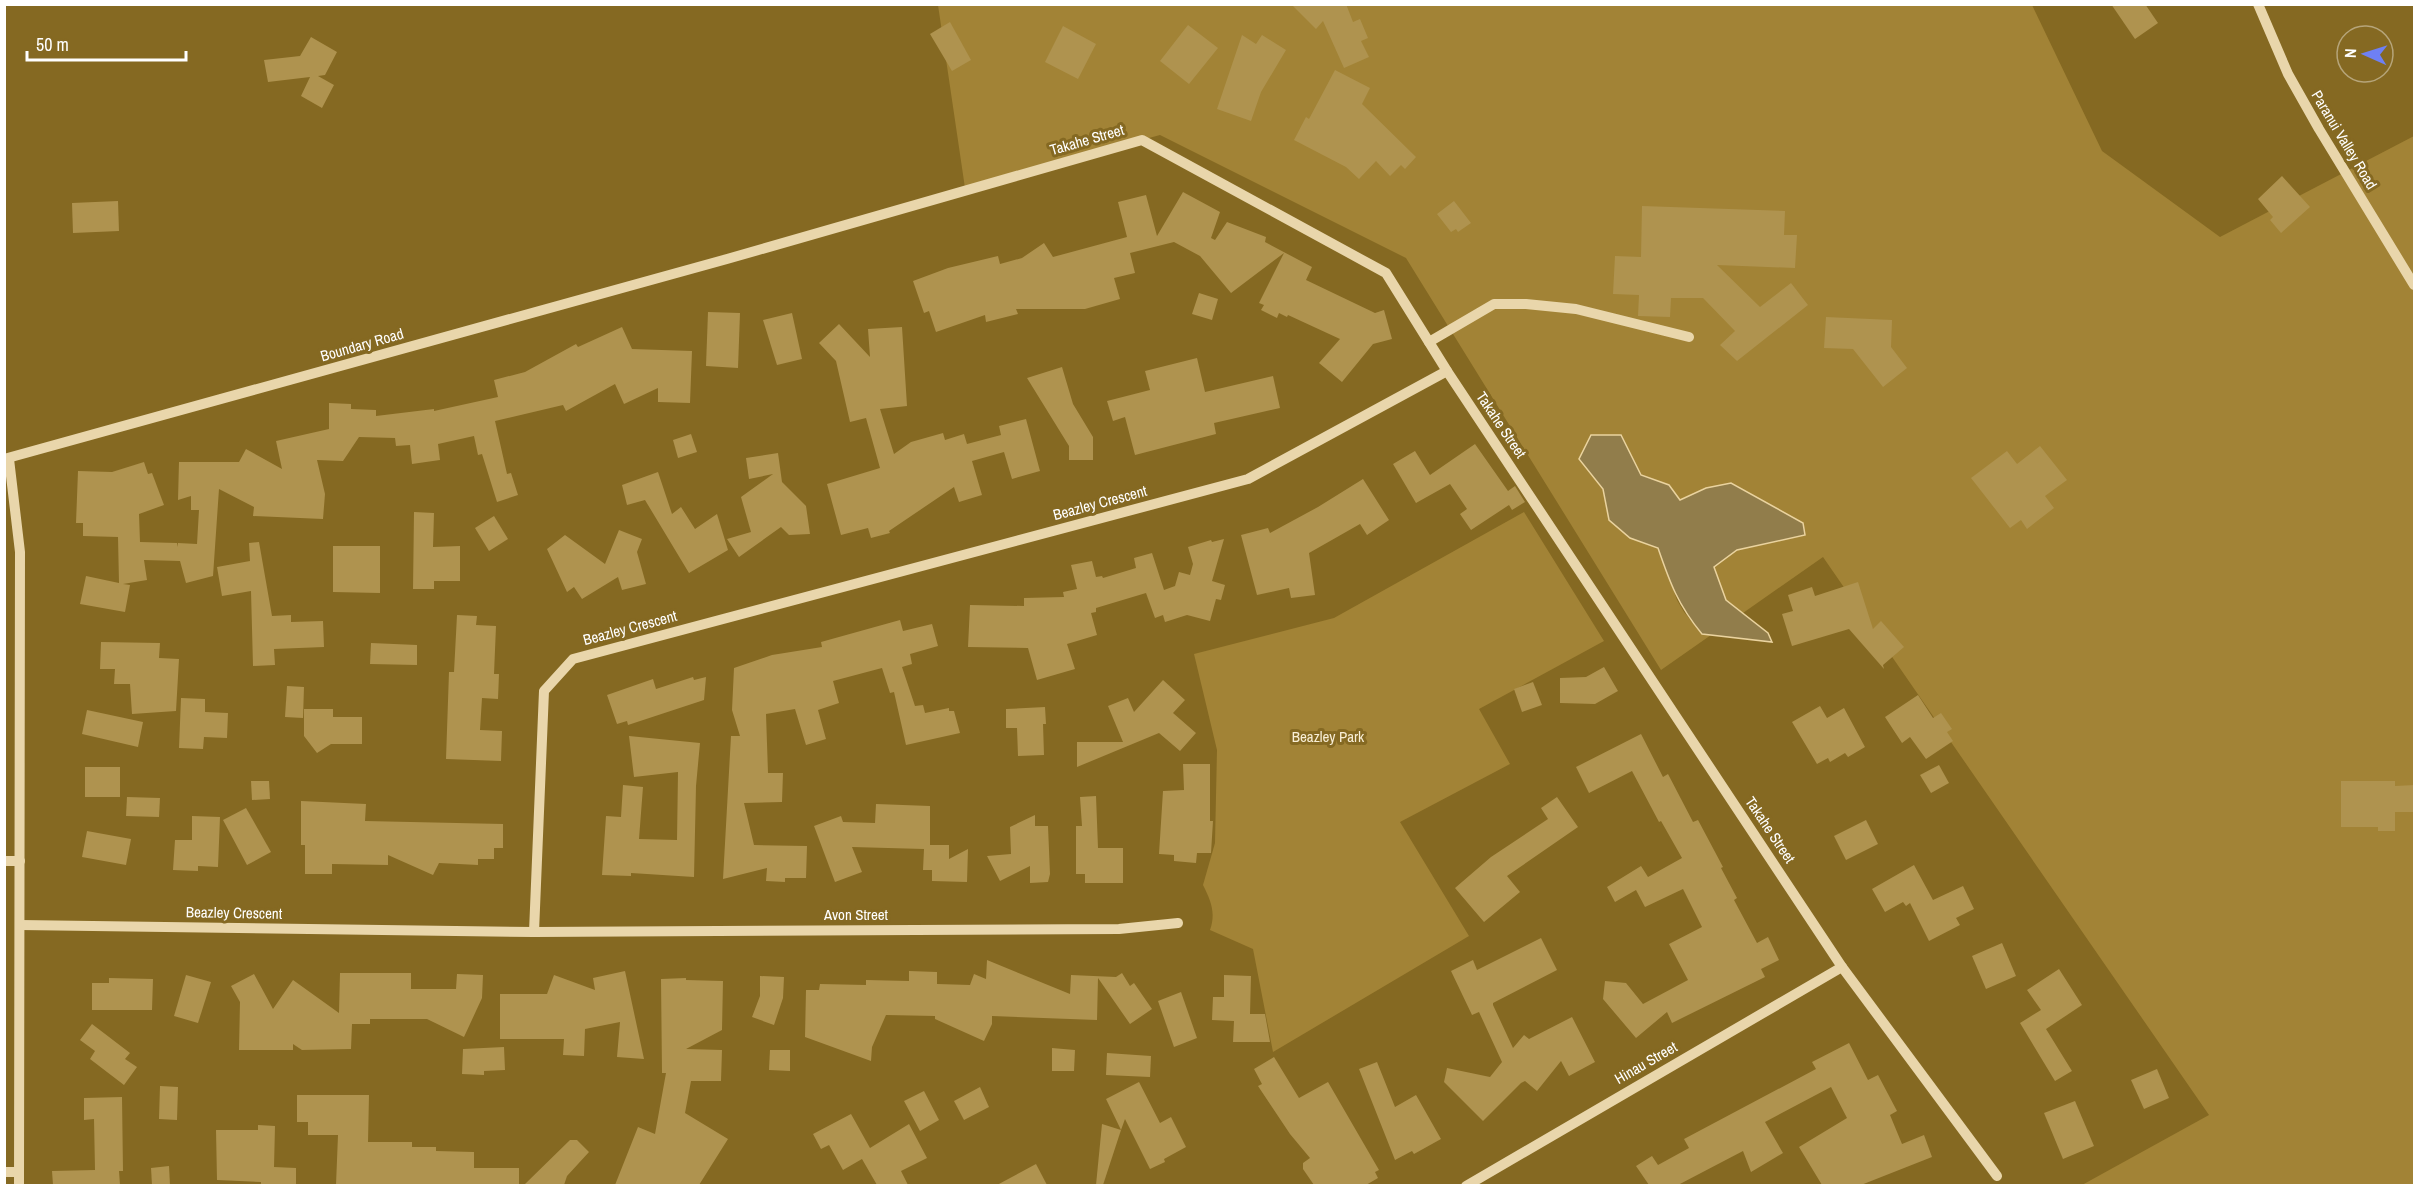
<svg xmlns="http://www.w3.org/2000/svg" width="2419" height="1190" font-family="'Archivo Narrow',sans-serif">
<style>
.green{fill:#a28336}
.water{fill:#917d4b;stroke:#ead39f;stroke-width:1.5}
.building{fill:#af934f}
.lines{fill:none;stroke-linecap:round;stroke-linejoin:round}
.minor{stroke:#e9d6ab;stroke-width:10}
.labels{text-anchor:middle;stroke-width:6;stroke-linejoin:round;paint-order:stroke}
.street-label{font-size:15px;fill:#fff;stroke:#856922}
.park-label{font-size:15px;fill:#f8eed6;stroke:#856922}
</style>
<rect width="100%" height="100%" fill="#856922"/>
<g class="green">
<polygon points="938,5 2032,5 2102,151 2220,237 2414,136 2414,1185 2082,1185 2209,1115 1823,557 1743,613 1726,600 1713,567 1737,550 1805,535 1706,488 1680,500 1669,485 1641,475 1621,435 1579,459 1603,489 1609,520 1630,538 1658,548 1677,600 1684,612 1702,634 1711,635 1661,670 1406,258 1160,135 965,188"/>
<path d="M1524 512 1604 641 1479 709 1510 764 1400 822 1469 936 1273 1052 1253 949 1210 930C1216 913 1211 901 1203 885L1215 843 1217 750 1194 654 1334 618Z"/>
</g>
<path class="water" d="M1591 435H1621L1641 475 1669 485 1680 500 1706 488 1731 483 1803 523 1805 535 1737 550 1714 567 1726 600 1768 633 1772 642 1702 634C1678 605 1670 583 1658 548L1630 538 1609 520 1603 489 1579 459Z"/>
<g class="building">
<polygon points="1291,4 1346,4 1353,22 1360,19 1368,38 1361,41 1369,57 1344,68 1323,21 1316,29"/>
<polygon points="2111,4 2145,4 2158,23 2135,39"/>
<polygon points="950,22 971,60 952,71 930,34"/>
<polygon points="1188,25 1218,48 1189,84 1160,61"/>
<polygon points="1063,26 1096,44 1078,79 1045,62"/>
<polygon points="1242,35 1256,44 1262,35 1286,50 1261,92 1251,121 1217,109"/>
<polygon points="311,37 337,52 325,75 318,76 334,85 322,108 301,96 310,77 268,82 264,60 300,56"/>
<polygon points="1335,70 1370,88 1362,104 1416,157 1405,169 1401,165 1390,176 1376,161 1359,179 1346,167 1294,140 1306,117 1309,119"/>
<polygon points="2282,176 2310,207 2281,233 2270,220 2273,217 2258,199"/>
<polygon points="1183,192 1220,212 1211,238 1215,240 1227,222 1266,237 1265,242 1312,267 1306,280 1375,313 1384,310 1392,339 1373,344 1342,382 1319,363 1340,339 1288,315 1287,317 1279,313 1277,318 1261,310 1264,305 1259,303 1284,253 1231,293 1200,256 1174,242 1130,253 1135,273 1114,278 1120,299 1085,309 1016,309 1018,314 986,322 985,315 936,332 929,311 924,313 913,281 948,268 998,256 1000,264 1022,258 1044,243 1053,257 1127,237 1118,202 1146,195 1157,236"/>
<polygon points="118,201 119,231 73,233 72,203"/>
<polygon points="1454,201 1471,223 1458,232 1456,229 1451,232 1437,214"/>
<polygon points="1642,206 1785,211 1784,235 1797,235 1795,268 1717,265 1760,307 1791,283 1808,305 1737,361 1720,345 1735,331 1703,298 1671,298 1670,317 1638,316 1639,295 1613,294 1615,256 1641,257"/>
<polygon points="1199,293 1218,299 1212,320 1192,314"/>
<polygon points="708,312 740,313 738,368 706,366"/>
<polygon points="792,313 802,359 777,365 763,320"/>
<polygon points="1826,317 1892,320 1891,347 1907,368 1883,387 1853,349 1824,348"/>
<polygon points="839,324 870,357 868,329 902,327 907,406 880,409 894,454 911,442 943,433 945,440 964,434 967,444 1001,435 999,426 1026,419 1040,471 1012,479 1004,452 972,461 982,495 959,502 954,487 889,531 890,533 871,538 868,528 841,535 827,484 880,468 866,418 850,422 836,361 819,343"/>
<polygon points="622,327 632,349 692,351 690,403 658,402 658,388 624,404 615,384 566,411 563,405 495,421 507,474 511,473 518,495 497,502 482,454 478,455 474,436 438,444 440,460 412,464 410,445 396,446 395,438 359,437 343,461 317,460 325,494 323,519 253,516 254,507 219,489 213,576 186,583 180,561 144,560 147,580 123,584 130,585 125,612 80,604 86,576 119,583 118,537 83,536 83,523 76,523 78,471 112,472 144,462 148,474 152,473 164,505 139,514 140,542 177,543 178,547 178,543 197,544 199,510 191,510 191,496 178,500 179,462 239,462 246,449 282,469 276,441 329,429 329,403 351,404 351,409 376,410 376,416 434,409 434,411 498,397 494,380 525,372 576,344 578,347"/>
<polygon points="1197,358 1205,392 1273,376 1280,408 1214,423 1216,434 1135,455 1125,417 1113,421 1107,401 1150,390 1145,371"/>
<polygon points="1062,367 1073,404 1093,437 1093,460 1069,460 1069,446 1027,378"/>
<polygon points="691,434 697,452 678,458 673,440"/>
<polygon points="1475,444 1508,491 1515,486 1525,502 1512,510 1509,505 1471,530 1460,514 1467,509 1450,484 1416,503 1393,464 1415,451 1430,475"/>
<polygon points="2040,446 2067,480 2045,496 2054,508 2027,529 2021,520 2010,528 1971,478 2007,451 2017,464"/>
<polygon points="778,453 782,482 806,506 810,534 789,535 781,527 739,557 727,539 751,532 741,497 773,474 749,479 746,458"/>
<polygon points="658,472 672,514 681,507 695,529 717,514 728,550 689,573 645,500 627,505 622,485"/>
<polygon points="1363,479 1389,520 1367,535 1360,524 1309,553 1315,595 1291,598 1289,588 1257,595 1241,535 1268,528 1270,533 1318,507"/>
<polygon points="414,512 434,513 433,547 460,546 460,581 434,581 434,589 413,589"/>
<polygon points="494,516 508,539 489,551 475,528"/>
<polygon points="619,530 642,539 637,552 646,584 622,590 618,577 582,599 574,587 567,592 547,549 565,535 605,564"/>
<polygon points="1224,539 1212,581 1225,585 1221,600 1216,599 1210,621 1187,615 1165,622 1163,615 1155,618 1146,593 1096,608 1096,612 1091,613 1097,635 1067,644 1075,669 1037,680 1028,648 968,647 970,605 1024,606 1024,598 1064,597 1063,592 1077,589 1071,565 1092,561 1096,577 1102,576 1103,578 1136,568 1134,558 1152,553 1164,590 1175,586 1179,572 1190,575 1193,564 1188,547 1211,540 1212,542"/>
<polygon points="259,542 272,616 291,615 291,622 323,621 324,647 274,649 275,665 253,666 251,591 222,596 217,567 250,561 249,543"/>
<polygon points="333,546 380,546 380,593 333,592"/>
<polygon points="1858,582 1873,629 1881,621 1904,647 1883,665 1884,669 1849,629 1792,646 1782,614 1793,611 1788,595 1812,587 1815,596"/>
<polygon points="457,615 477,616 476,625 496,626 494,674 499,674 498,699 482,698 480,730 502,731 501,761 446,759 449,672 454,672"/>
<polygon points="900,620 903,631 932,624 938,646 910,654 912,664 902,667 915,706 923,705 925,713 949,708 949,711 954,711 960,733 906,745 894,692 890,693 882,668 833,681 839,703 818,710 826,739 806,745 795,709 766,714 768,773 783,773 782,802 744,803 754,845 807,846 806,878 785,878 785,882 766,881 767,868 723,879 731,736 740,736 732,710 734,668 772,655 822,647 821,642"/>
<polygon points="101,642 160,643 159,658 179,659 176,711 132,714 130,684 114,684 115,669 100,669"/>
<polygon points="371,643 417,645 417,665 370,664"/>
<polygon points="1604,667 1618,691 1595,704 1560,703 1560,678 1586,677"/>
<polygon points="693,677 694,680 706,677 704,700 628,725 627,721 617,724 607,695 653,679 656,689"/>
<polygon points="1163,680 1185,700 1173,713 1196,733 1180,751 1159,733 1077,767 1077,742 1123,742 1108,706 1128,698 1134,712"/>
<polygon points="1533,682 1542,705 1522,712 1514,689"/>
<polygon points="287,686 304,687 303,718 285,717"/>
<polygon points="1918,695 1933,718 1941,713 1952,729 1947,732 1953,741 1926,759 1910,737 1902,743 1885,717"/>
<polygon points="181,698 205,699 205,712 228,713 227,738 204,737 203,749 179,748"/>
<polygon points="1820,706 1827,718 1844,708 1865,747 1848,757 1845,753 1830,762 1828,758 1817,764 1792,722"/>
<polygon points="1045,707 1046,724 1043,724 1044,755 1018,756 1017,728 1006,728 1006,709"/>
<polygon points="304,709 333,709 333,717 362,717 362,744 331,744 317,753 304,736"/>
<polygon points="87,710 143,722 138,747 82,734"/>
<polygon points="1641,734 1663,777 1668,774 1693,822 1698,820 1723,867 1721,868 1737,898 1734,900 1757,943 1768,937 1779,960 1761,969 1765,977 1672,1023 1667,1012 1636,1038 1603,999 1605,981 1626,983 1643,1004 1688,980 1669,944 1702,927 1683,889 1645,907 1636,890 1615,902 1607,887 1641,866 1648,877 1682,858 1661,821 1659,822 1632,771 1589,793 1576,767"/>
<polygon points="629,736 700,743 696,786 694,877 631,873 631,876 602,875 606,816 621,817 623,785 643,787 639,839 677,840 678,772 634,777"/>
<polygon points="1183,764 1210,764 1210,821 1213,821 1211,853 1197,853 1196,863 1174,861 1174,855 1159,854 1163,791 1184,790"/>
<polygon points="1939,765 1949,783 1931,793 1920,775"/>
<rect x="85" y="767" width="35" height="30"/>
<polygon points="251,781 269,781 270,799 252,800"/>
<polygon points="2341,781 2395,781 2395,786 2415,785 2415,812 2395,812 2395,831 2378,831 2378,827 2341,827"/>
<polygon points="1096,796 1098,848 1123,848 1123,883 1085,883 1085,874 1076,874 1076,826 1082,826 1080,797"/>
<polygon points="127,797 160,798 159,817 126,816"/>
<polygon points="1557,797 1578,827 1507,876 1520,892 1484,922 1455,888 1491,857 1548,819 1541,808"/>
<polygon points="301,801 366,804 365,821 503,824 503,848 494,848 494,859 478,859 478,865 439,863 433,875 388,855 388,865 332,864 332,874 305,874 305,845 301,845"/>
<polygon points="876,804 930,806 930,845 949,845 949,859 968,849 967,882 932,881 932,870 923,870 924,849 852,847 862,872 835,882 814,826 841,816 843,822 875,823"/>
<polygon points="246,808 271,852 247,865 223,820"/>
<polygon points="1035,815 1035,826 1048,826 1050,874 1048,882 1030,883 1030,866 1000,881 987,856 1011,854 1010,827"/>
<polygon points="192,816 220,817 218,867 198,866 198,871 173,870 175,840 192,840"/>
<polygon points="1866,820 1878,844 1846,860 1834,836"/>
<polygon points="87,831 131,839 126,865 82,857"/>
<polygon points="1914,865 1933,900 1963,886 1974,909 1956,918 1960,925 1929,941 1910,903 1906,906 1903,902 1885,912 1872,889"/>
<polygon points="1541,938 1557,970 1493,1003 1493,1005 1513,1048 1524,1035 1529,1039 1572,1017 1595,1062 1569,1076 1561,1061 1537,1091 1525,1081 1521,1083 1483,1121 1444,1082 1447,1068 1490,1077 1502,1062 1479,1012 1472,1015 1451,971 1473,960 1477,970"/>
<polygon points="2002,943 2016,976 1986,989 1972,956"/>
<polygon points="987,960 1070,994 1071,975 1116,977 1122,973 1130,986 1134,983 1152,1009 1130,1024 1098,978 1097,1020 992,1016 992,1024 984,1041 935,1019 935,1016 886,1015 872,1047 871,1061 805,1037 806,990 819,990 820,984 866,985 866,980 909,981 909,971 937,972 937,984 970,985 974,974 986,979"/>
<polygon points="2059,969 2082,1005 2046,1029 2072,1071 2055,1081 2020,1023 2041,1010 2027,990"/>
<polygon points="625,971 644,1059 617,1057 620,1022 585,1029 584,1056 563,1055 564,1039 500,1039 500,994 547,994 554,975 595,990 593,978"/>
<polygon points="340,973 411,973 411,989 456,989 457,974 483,975 482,998 464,1037 427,1019 370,1019 370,1024 352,1024 351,1049 302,1050 293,1044 293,1050 239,1050 240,1002 231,986 254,974 273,1009 293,980 339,1013"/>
<polygon points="186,975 211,982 198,1023 174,1016"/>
<polygon points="1224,975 1251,976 1250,1014 1265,1014 1270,1042 1233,1042 1234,1021 1212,1020 1213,997 1224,997"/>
<polygon points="760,976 784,977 783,998 774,1025 752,1017 760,996"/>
<polygon points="109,978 153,979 152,1010 92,1010 92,983 109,983"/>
<polygon points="686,978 686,980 723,981 722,1030 686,1049 722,1050 721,1081 691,1081 685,1113 728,1139 699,1185 615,1185 638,1127 655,1134 666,1073 662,1073 661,979"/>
<polygon points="1181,992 1197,1038 1174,1047 1158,1001"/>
<polygon points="92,1024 130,1053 125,1059 137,1067 124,1085 90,1059 95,1051 80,1040"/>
<polygon points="1849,1043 1868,1080 1878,1075 1897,1111 1890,1115 1902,1144 1924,1135 1932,1157 1861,1185 1822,1185 1799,1147 1847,1118 1831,1087 1765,1122 1783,1153 1751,1172 1743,1151 1678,1185 1649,1185 1636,1166 1652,1156 1658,1165 1689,1148 1684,1139 1816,1069 1812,1062"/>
<polygon points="504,1047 505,1070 484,1071 484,1075 462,1074 463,1049"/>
<polygon points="1052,1048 1075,1050 1074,1071 1052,1071"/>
<polygon points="770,1050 790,1050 790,1071 769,1070"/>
<polygon points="1107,1053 1151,1056 1150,1077 1106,1075"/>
<polygon points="1274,1057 1299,1098 1328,1082 1379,1170 1375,1172 1378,1178 1366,1185 1314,1185 1303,1169 1303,1163 1310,1158 1290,1134 1258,1086 1262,1084 1254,1069"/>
<polygon points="1377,1062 1395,1107 1416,1095 1441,1139 1414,1154 1412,1151 1395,1160 1359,1069"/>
<polygon points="2157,1069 2169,1098 2144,1109 2131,1080"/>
<polygon points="1139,1082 1160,1123 1171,1117 1186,1147 1164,1159 1165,1162 1150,1169 1125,1119 1121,1130 1106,1099"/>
<polygon points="160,1086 178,1087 177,1120 159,1119"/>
<polygon points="980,1087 989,1107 964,1120 954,1101"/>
<polygon points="924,1091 939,1120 920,1131 904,1101"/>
<polygon points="297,1095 369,1095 368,1142 412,1142 412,1147 436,1147 436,1151 474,1152 474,1168 519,1168 519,1185 353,1184 353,1185 336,1185 338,1135 308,1135 308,1122 297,1122"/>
<polygon points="122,1097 123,1171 119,1171 120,1185 53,1185 52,1171 95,1170 94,1119 84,1120 84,1098"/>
<polygon points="2075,1101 2094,1146 2063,1159 2044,1113"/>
<polygon points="851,1114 870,1148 909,1124 927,1158 901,1171 908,1185 877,1185 862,1159 843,1170 829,1145 821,1149 813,1134"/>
<polygon points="1102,1124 1121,1130 1103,1185 1096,1185"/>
<polygon points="258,1125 275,1126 274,1167 296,1168 296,1185 261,1185 261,1182 217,1180 216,1130 258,1130"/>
<polygon points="570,1140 577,1140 589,1152 567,1176 564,1185 524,1185"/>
<polygon points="1036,1164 1047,1185 997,1185"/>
<polygon points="169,1166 170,1185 152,1185 151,1168"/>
</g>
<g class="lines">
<g class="minor">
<polyline points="2258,4 2288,74 2319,129 2414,285"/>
<polyline points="1429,342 1494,304 1526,304 1576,309 1689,337"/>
<polyline points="4,459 727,259 1142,140 1386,273 1447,371 1842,967 1997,1176"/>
<polyline points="9,459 20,552 19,1186"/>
<polyline points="4,861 20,861"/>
<polyline points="20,925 534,932 1119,929 1178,923"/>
<polyline points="534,932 544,691 573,659 1248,479 1447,371"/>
<polyline points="4,1172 19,1172"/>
<polyline points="1466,1186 1842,967"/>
</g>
</g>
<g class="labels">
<g class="street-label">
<text transform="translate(1087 140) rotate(-16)" y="5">Takahe Street</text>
<text transform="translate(2344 140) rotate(59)" y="5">Paranui Valley Road</text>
<text transform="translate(362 345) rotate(-16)" y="5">Boundary Road</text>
<text transform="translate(1501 425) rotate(56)" y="5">Takahe Street</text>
<text transform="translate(1100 503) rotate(-15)" y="5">Beazley Crescent</text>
<text transform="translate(630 628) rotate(-15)" y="5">Beazley Crescent</text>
<text transform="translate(1770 830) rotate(56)" y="5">Takahe Street</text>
<text transform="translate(234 913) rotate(1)" y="5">Beazley Crescent</text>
<text x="856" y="920">Avon Street</text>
<text transform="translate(1646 1063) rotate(-30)" y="5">Hinau Street</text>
</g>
<g class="park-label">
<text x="1328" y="742">Beazley Park</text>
</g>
</g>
<rect width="2419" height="1190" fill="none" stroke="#ffffff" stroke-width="12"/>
<g transform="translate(2365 54) rotate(273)"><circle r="28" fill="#856922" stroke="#b6a57a" stroke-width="1.5"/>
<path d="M0-4.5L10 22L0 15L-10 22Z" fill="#6e80f4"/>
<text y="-9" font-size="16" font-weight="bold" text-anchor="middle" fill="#ffffff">N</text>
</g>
<path d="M27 51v9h159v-9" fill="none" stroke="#ffffff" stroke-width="3"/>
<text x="36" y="51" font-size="18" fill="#ffffff" stroke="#856922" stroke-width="4.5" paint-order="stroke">50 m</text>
</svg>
